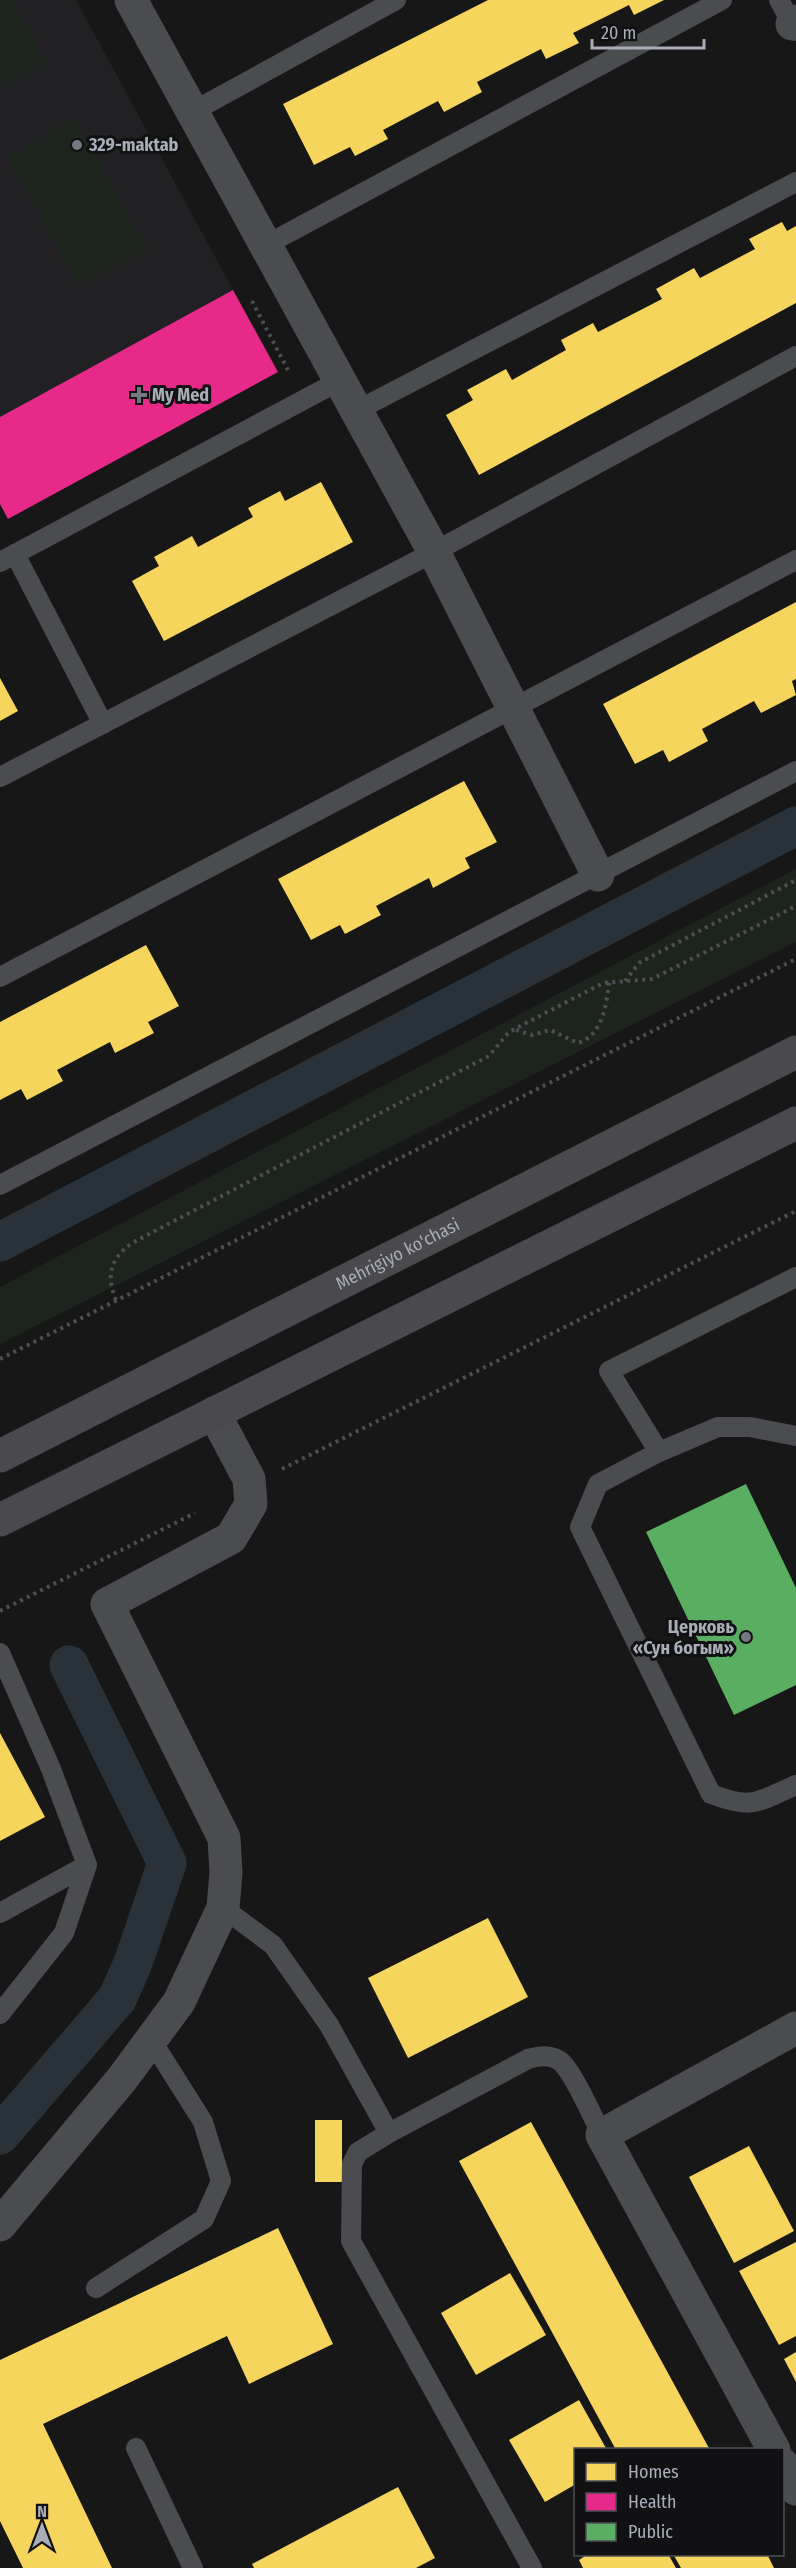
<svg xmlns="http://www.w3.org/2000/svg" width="796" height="2568" font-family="'Fira Sans Condensed',sans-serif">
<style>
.built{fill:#212123}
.green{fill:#1d241e}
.homes{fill:#f6d55c}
.health{fill:#e7298a}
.public{fill:#5aae61}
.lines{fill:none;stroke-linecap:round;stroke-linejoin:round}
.canal{stroke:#2a3239;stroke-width:39}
.path{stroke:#4d4e52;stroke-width:4;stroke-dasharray:3 4.5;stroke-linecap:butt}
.lane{stroke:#4b4c50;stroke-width:20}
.street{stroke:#4b4c50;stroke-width:33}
.secondary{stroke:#4a4a4e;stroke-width:33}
.poi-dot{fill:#757880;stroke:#111113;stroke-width:2}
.labels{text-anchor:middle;stroke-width:6;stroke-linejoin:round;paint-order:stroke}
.poi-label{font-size:18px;font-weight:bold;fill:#a8adb8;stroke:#111113;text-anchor:start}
.street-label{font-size:18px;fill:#a8adb8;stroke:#111113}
</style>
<rect width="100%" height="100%" fill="#171717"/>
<polygon class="built" points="0,0 76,0 233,290 0,417"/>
<g class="green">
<polygon points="0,0 13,0 46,63 0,87"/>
<polygon points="76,119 147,249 78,286 7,157"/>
<polygon points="796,869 796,942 0,1344 0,1287"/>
</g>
<g class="homes">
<polygon points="488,0 664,0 634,15 629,5 573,33 579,43 546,59 541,49 477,82 482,92 444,112 438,101 383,130 388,139 355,156 350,147 314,165 283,104"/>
<polygon points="782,222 787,231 796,226 796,303 479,475 446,415 473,400 467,390 506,369 512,380 566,350 561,340 593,323 598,332 662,299 656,289 694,268 700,278 755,249 749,239"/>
<polygon points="321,482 353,542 164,641 132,581 159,566 154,557 192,536 198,547 253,517 248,508 280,491 285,501"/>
<polygon points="796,602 796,679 792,681 796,695 761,713 754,701 702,729 708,741 669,762 663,750 635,764 603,704"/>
<polygon points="0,678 18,711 0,721"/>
<polygon points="464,781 497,842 465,858 470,868 433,888 429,878 376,906 381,915 345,934 340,925 311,940 278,879"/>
<polygon points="146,945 179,1006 148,1022 154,1033 115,1053 110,1042 57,1070 63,1081 27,1100 21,1089 0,1100 0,1022"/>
<polygon points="0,1733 45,1817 0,1841"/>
<polygon points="488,1918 528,1997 408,2058 368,1978"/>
<rect x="315" y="2120" width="27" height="62"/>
<polygon points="531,2122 710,2450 616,2450 459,2161"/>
<polygon points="749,2146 794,2231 734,2263 689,2177"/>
<polygon points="278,2228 333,2344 249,2384 227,2336 43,2424 112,2568 23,2568 0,2521 0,2360"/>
<polygon points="796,2242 796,2336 779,2345 739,2271"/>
<polygon points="510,2273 546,2335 476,2375 441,2313"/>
<polygon points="796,2352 796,2382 784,2359"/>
<polygon points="579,2400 607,2450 576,2450 576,2484 545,2502 509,2440"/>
<polygon points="398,2487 435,2558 416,2568 254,2568 252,2564"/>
<polygon points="588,2554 668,2554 676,2568 583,2568 579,2560"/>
<polygon points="673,2554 767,2554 774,2568 681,2568"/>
</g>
<polygon class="health" points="233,290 278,372 8,519 0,504 0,417"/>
<polygon class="public" points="746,1484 796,1588 796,1685 734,1715 646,1532"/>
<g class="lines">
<g class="canal">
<polyline points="0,1242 796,826"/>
<polyline points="0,2135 117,1999 133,1963 167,1863 69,1665"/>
</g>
<g class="path">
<polyline points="252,301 290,374"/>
<polyline points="625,981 639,963 796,880"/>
<path d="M516 1030 532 1035 550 1030 578 1043C602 1036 607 1004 609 982"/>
<path d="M116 1300C106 1275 110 1259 132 1243L489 1056 509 1032 603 983 652 979 796 906"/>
<polyline points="0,1359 796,959"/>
<polyline points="282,1469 796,1211"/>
<polyline points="0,1611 195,1513"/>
</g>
<g class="lane">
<polyline points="779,0 796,31"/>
<polyline points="190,113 396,0"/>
<polyline points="264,246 722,0"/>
<polyline points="356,411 796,182"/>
<polyline points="15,554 103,724"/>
<polyline points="0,562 339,381"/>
<polyline points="0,777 434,552 796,356"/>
<polyline points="0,977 796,560"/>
<polyline points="0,1185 796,771"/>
<path d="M796 1436 750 1427H718L659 1452 598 1484 580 1527 711 1794C753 1810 757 1802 796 1785"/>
<polyline points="659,1452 609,1371 796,1277"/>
<polyline points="0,1653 51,1769 87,1865 64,1933 0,2014"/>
<path d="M223 1908 273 1945 329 2025 389 2133 528 2059C539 2056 550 2054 560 2061 573 2071 593 2118 602 2135"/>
<polyline points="0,1913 87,1865"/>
<polyline points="389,2133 358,2152 352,2164 351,2241 532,2568"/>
<polyline points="96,2288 204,2219 221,2181 203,2122 152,2041"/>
<polyline points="136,2448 193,2568"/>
</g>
<g class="street">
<polyline points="131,0 434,552 598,875"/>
<polyline points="792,24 796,21"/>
<polyline points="0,2225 122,2079 179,2002 223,1908 226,1873 224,1838 107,1604 231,1538 251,1504 249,1479 214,1413"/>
<polyline points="774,2450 602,2135 796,2028"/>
<polyline points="782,2464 796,2489"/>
</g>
<g class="secondary">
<path id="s1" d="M0 1456 796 1052"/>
<polyline points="0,1520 796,1123"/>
</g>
</g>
<g class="poi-dot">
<circle cx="77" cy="145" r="6"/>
<path d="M136 386h6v6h6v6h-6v6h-6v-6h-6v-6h6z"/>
<circle cx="746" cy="1637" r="6"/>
</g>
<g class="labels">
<g class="poi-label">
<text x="89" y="151">329-maktab</text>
<text x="152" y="401">My Med</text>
<text x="734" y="1633" text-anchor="end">Церковь<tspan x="734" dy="21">«Сун богым»</tspan></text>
</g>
<g class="street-label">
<text dy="6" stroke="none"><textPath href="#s1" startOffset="446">Mehrigiyo ko'chasi</textPath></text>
</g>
</g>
<rect x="574" y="2448" width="210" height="108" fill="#111113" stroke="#4d4f55" stroke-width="1.5"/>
<rect x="586" y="2463" width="30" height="18" fill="#f6d55c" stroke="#4d4f55" stroke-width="1.5"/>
<text x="628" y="2478" font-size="18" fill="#a8adb8">Homes</text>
<rect x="586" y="2493" width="30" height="18" fill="#e7298a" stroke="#4d4f55" stroke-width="1.5"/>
<text x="628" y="2508" font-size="18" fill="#a8adb8">Health</text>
<rect x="586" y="2523" width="30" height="18" fill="#5aae61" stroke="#4d4f55" stroke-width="1.5"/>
<text x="628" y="2538" font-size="18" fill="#a8adb8">Public</text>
<g transform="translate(42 2526)" stroke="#111113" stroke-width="4.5" paint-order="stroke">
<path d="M0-4.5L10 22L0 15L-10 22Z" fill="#a8adb8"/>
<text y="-9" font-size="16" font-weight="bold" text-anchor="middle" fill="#a8adb8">N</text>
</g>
<path d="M592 39v9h112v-9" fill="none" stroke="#a8adb8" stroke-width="3"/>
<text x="601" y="39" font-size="18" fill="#a8adb8" stroke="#111113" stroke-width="4.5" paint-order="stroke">20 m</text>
</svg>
